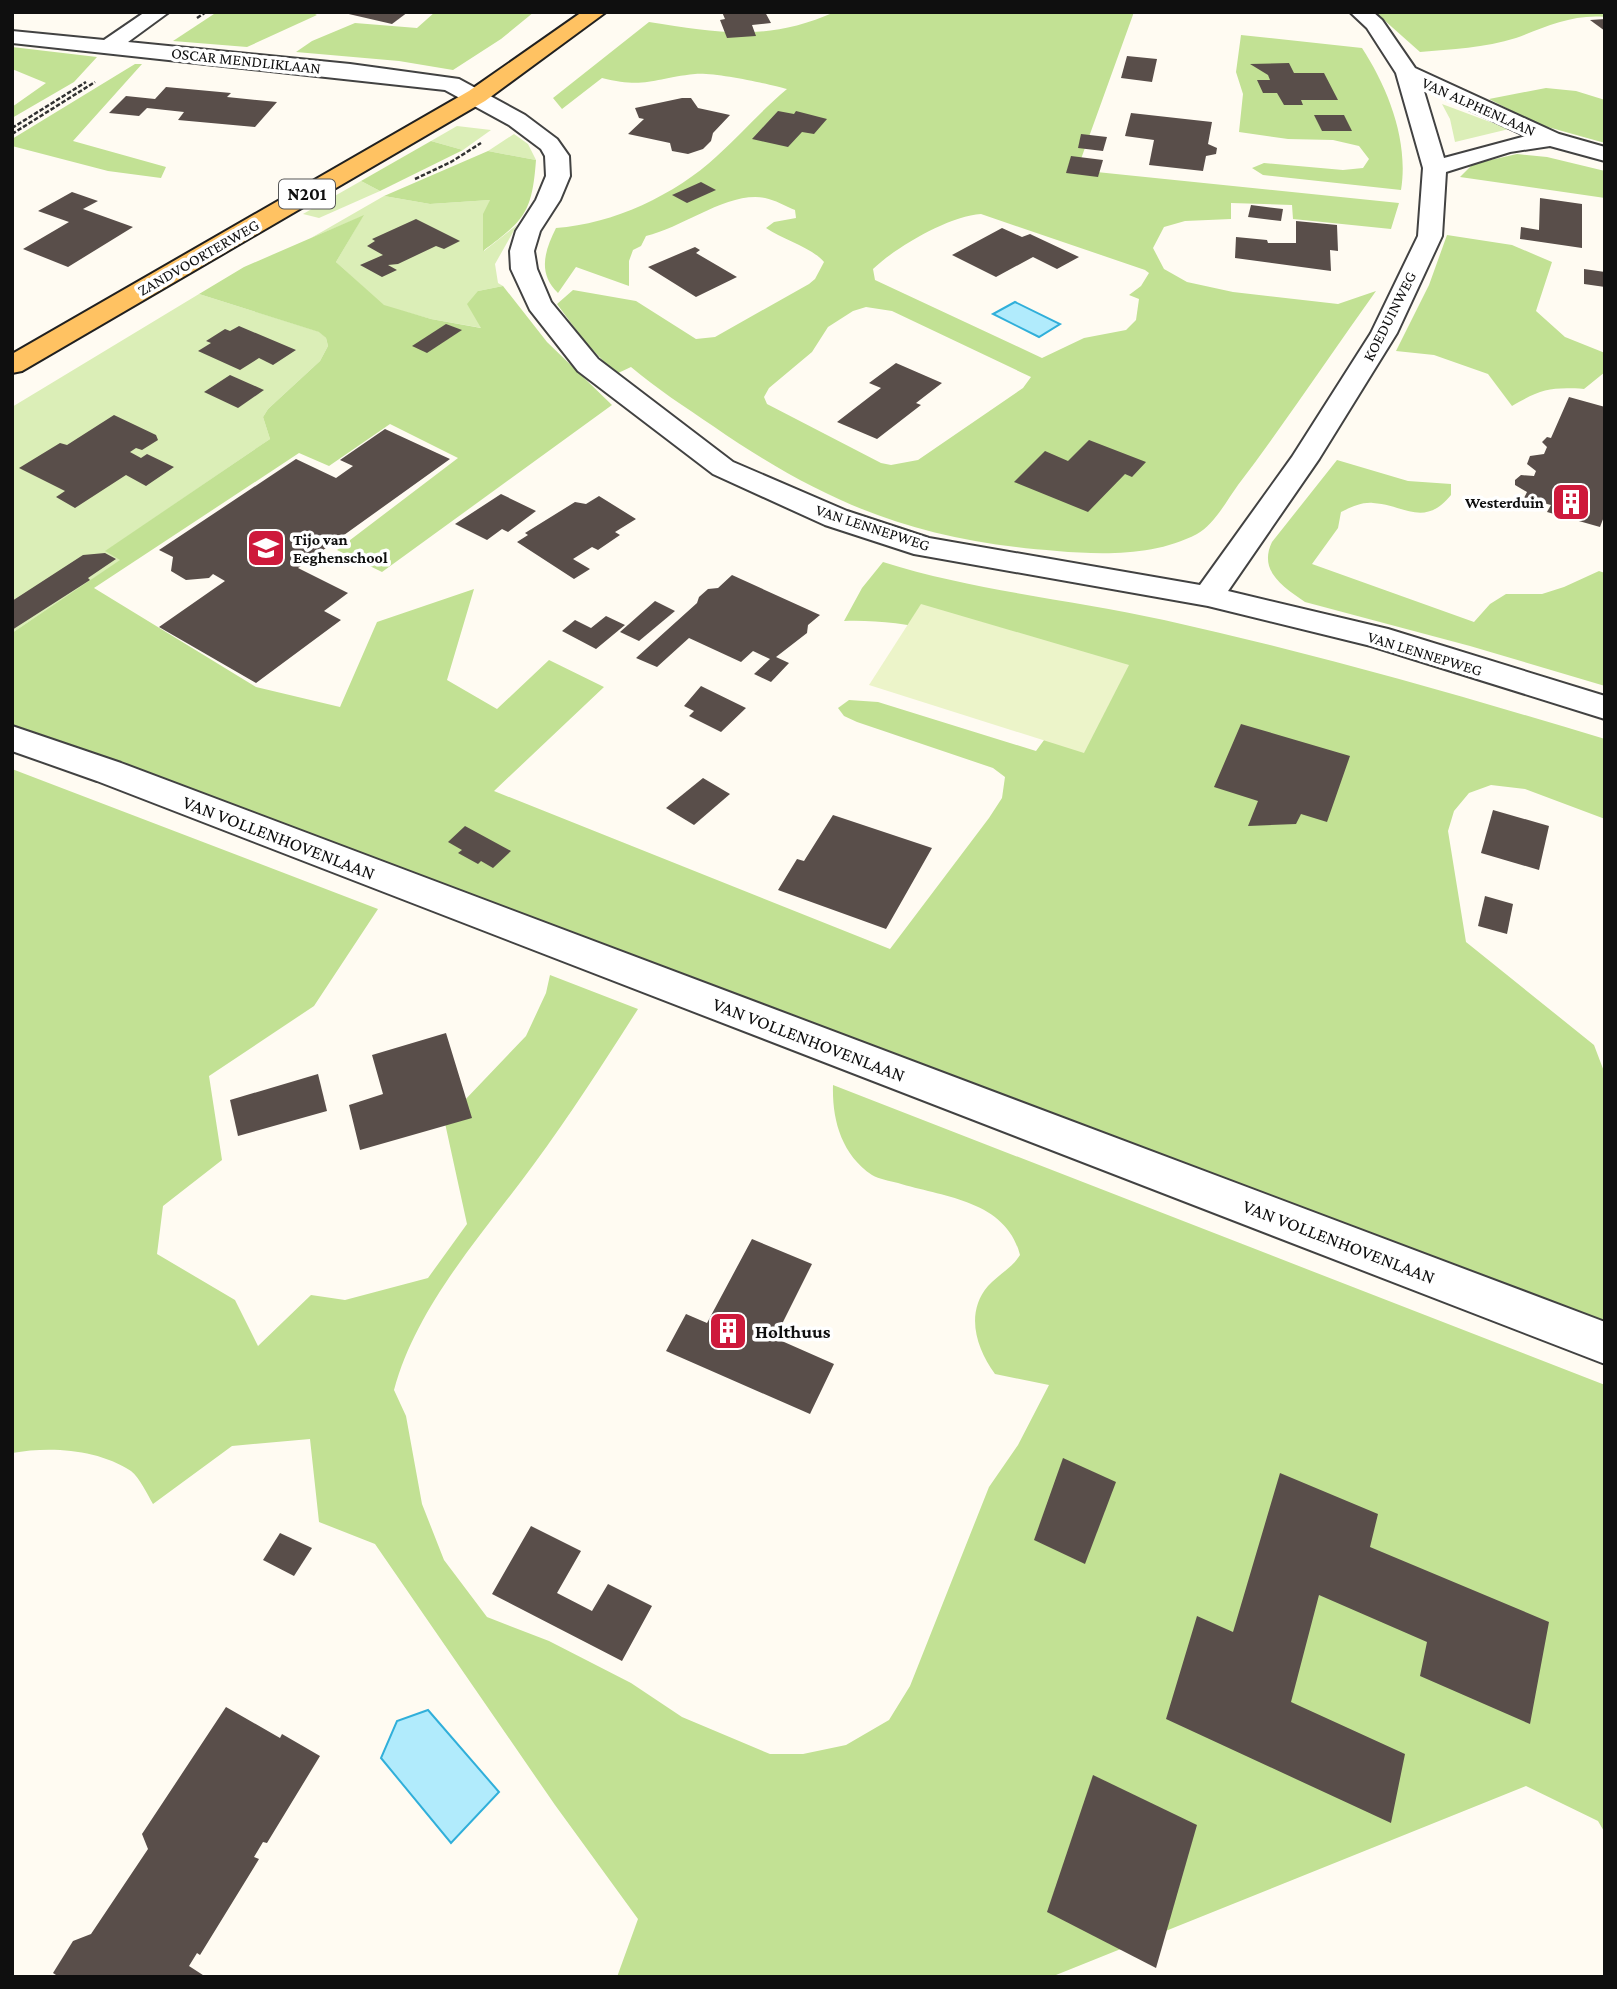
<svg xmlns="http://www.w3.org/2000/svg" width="1617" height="1989" font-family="'Crimson Pro',serif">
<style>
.green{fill:#dbeeb7}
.forest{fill:#c2e194;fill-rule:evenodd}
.pitch{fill:#ecf4c9}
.water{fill:#b1ebfc;stroke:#30afda;stroke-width:2}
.building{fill:#594e4a}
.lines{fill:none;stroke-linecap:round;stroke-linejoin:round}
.street-casing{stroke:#424242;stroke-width:4}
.primary-casing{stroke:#202020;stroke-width:4}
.path{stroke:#313131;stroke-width:2.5;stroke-dasharray:4.5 2;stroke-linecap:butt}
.street{fill:#fff;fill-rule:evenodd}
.primary{fill:#ffc262;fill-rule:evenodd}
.labels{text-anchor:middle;stroke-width:7;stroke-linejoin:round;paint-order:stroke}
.far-street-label{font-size:16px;fill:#0f0f0f;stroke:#fff}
.far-poi-label{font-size:16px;font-weight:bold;fill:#0f0f0f;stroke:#fff;text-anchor:end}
.shield{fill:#fff;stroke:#575757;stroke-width:2}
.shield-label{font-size:18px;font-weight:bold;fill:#0f0f0f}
.street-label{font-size:19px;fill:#0f0f0f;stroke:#fff}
.poi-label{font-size:19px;font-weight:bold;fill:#0f0f0f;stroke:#fff;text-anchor:start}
</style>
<rect width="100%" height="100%" fill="#fffbf2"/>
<g class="green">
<polygon points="1442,104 1509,129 1455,142 1450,119"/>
<polygon points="457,126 491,130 463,150 431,141"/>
<polygon points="514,134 528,144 536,160 488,151"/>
<polygon points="361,181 380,191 319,218 303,214"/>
<polygon points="384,196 430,204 490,200 484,251 517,225 495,264 498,283 503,286 478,291 482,328 431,319 384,306 336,262 363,216 311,238"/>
<polygon points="199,294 320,332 326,338 328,346 320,361 268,409 263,417 270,439 106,551 121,560 12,633 12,407"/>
</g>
<g class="forest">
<polygon points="217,12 311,12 317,15 247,47 173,41"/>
<polygon points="435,12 534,12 501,39 453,70 399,61 296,52 312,41 355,23 417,28"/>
<path d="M835 12H1134L1077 170 1399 203 1391 229 1293 219 1292 205 1231 203V219L1185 221 1164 227 1153 248 1164 269 1187 282 1233 292 1338 304 1376 291C1330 355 1286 422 1238 485 1227 500 1214 525 1197 534 1155 556 1103 555 1057 551 918 541 827 505 713 426 685 407 657 389 631 367L616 374 585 342 557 304 573 290 636 301 696 339 715 337 809 284 815 279 824 262C811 247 784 240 766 228L774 222 796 218 795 210C785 206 775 200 765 198 728 191 683 228 646 236L641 246 633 250 629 261V286L576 267 558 293C537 273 545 250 556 228 613 224 675 195 717 156 741 134 762 110 787 89 769 84 714 72 695 74 654 78 646 89 602 78L562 109 553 98 649 22C721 33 766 42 835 12ZM981 214 1145 270 1149 273 1141 286 1129 295 1139 299 1136 320 1126 330 1084 338 1042 358 875 280 873 269C896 247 949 216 981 214ZM866 307 892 311 1031 377 1023 388 918 460 891 465 881 463 767 404 764 397 769 388 812 352 828 327 853 311Z"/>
<path d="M1375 12H1605V17C1573 14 1545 27 1516 38 1485 48 1451 49 1420 52Z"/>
<path d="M1241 35 1362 48C1388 88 1409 141 1401 190L1263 175 1252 168 1264 163 1343 170 1363 168 1369 159 1359 146 1333 140 1288 139 1239 132 1243 94 1236 72Z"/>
<polygon points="12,47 97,57 74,82 12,118 12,107 46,83 12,69"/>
<polygon points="135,64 142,64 73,141 166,167 161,178 108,171 12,146 12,139"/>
<polygon points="1546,88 1576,91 1605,100 1605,143 1537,124 1489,99"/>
<polygon points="431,141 463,150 380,191 361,181"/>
<path d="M488 151 536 160C532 214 524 220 483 251V214L490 200 430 204 384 196Z"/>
<polygon points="1517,154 1547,157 1605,171 1605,198 1460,177 1473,164"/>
<path d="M364 215 336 262 384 305 431 319 481 328 467 304 478 291 503 286 547 342 612 405 382 572 337 550 458 458 390 424 329 466 299 453 94 588 256 687 340 707 377 622 474 589 447 680 497 709 549 660 604 687 494 791 890 949 989 818 1002 798 1005 777 993 768 857 722 844 716 838 708 849 700 878 702 1036 751 1092 675C1012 652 928 618 844 621L862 588 883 562C974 591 1070 599 1164 620 1312 653 1459 695 1605 739V819L1525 789 1491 785 1469 793 1454 811 1448 831 1466 942 1594 1045 1605 1074V1327L12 726V633L120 560 105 551 270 439 263 417 268 409 320 361 328 346 326 338 319 332 199 294 244 267Z"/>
<path d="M1447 235 1512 245 1552 262 1536 311 1565 337 1605 353V372L1584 389C1551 387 1541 389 1512 406L1488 374 1434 355 1396 351 1429 285Z"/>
<path d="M1337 460 1408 481 1451 484V495C1424 528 1405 505 1373 503 1362 502 1351 507 1341 512L1338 528 1312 564 1474 622 1490 604 1506 594H1542L1564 587 1599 571 1605 573V686L1470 646 1305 602C1283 587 1258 571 1272 542Z"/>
<path d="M12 769 378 909 314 1006 209 1076 222 1160 163 1206 157 1254 235 1300 258 1346 311 1295 345 1300 428 1278 467 1224 443 1114 463 1102 526 1036 546 993 550 975 638 1009C604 1062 571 1114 534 1164 482 1235 417 1305 394 1390L406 1416 422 1504 444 1560 487 1617 549 1641 631 1683 682 1717 770 1754H803L846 1745 889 1720 910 1686 989 1487 1018 1445 1049 1385 995 1374C976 1348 965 1313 988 1286 998 1275 1012 1268 1020 1255 1006 1200 943 1197 898 1183 890 1181 879 1179 872 1175 841 1154 832 1119 833 1085L1605 1385V1833L1598 1821 1526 1786 1051 1977H617L638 1919 555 1805 375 1544 319 1522 310 1439 232 1446 153 1504C147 1494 140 1478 131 1471 98 1449 50 1446 12 1453Z"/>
</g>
<polygon class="pitch" points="921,604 1129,665 1084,753 869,685"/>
<g class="water">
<polygon points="1015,302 1060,324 1039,337 993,314"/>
<polygon points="428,1710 499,1792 451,1843 381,1758 397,1721"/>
</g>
<g class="building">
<polygon points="340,12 408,12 392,24"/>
<polygon points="722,12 765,12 771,23 752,25 756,36 727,38 720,20 725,19"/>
<polygon points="1605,19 1605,31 1590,20"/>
<polygon points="1127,56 1157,59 1152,82 1121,78"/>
<polygon points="1289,63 1294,73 1324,73 1338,100 1301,100 1303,105 1284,105 1277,93 1263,93 1257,80 1270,80 1268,75 1250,64"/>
<polygon points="166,87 231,93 227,97 277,102 255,127 178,120 184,112 147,108 139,116 109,113 126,96 155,99"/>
<polygon points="682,98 691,98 698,108 730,115 713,133 711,141 703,149 688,154 672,151 670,143 628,134 644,119 639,118 635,108"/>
<polygon points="778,111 794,114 796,111 827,119 814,134 802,132 788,147 752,139"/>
<polygon points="1131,113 1212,122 1208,144 1217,148 1216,154 1206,156 1203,171 1149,165 1154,140 1125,136"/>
<polygon points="1314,115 1344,115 1352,131 1322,131"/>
<polygon points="1081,134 1107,137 1103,151 1078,148"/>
<polygon points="1071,156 1103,160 1098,177 1066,173"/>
<polygon points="701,182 716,190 687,203 672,195"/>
<polygon points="72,192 98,201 83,209 133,227 68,267 23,249 69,222 38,211"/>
<polygon points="1540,198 1582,204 1582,248 1520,239 1521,227 1539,230"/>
<polygon points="1251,205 1283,209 1281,221 1248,217"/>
<polygon points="416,219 460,241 444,249 436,246 398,264 388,265 397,270 382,277 360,265 383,255 367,246 375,241 372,239"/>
<polygon points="1296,221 1337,225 1338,251 1330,250 1331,271 1235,258 1236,237 1267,240 1268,243 1296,243"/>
<polygon points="1002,228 1022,237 1030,234 1079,257 1057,269 1033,257 996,277 952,255"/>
<polygon points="695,247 700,250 696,253 737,277 696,297 648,267"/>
<polygon points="1584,269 1605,272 1605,287 1584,284"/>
<polygon points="446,324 462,330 427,353 412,346"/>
<polygon points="239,326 296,350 273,365 259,358 240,370 198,351 211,343 206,341 225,329 230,331"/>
<polygon points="896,363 942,383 916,403 921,405 877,439 837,422 881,388 869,383"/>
<polygon points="230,375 264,390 238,408 204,392"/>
<polygon points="1569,397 1605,407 1605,514 1600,527 1547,512 1551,505 1524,498 1527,492 1515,485 1515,480 1521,475 1534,476 1536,471 1527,464 1530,456 1544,454 1547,447 1542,442 1547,437 1551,438"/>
<polygon points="114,415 156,435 158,440 142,450 136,448 130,452 141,458 147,454 174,467 146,486 126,475 75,508 56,497 65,491 19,468 60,443 67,445"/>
<polygon points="385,429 450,459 298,568 348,593 324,611 341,620 256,683 159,627 225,581 213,574 209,578 186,580 171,571 173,557 159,550 296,459 336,478 353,466 340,460"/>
<polygon points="1089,440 1146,462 1132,477 1125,474 1088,512 1014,482 1045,451 1068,461"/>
<polygon points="501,494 536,511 508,532 502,529 487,540 455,524"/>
<polygon points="599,496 636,519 615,532 620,535 598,550 592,547 573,559 590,569 574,579 517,542 528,535 525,533 575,502 586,504"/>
<polygon points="105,553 116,559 88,578 90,580 12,630 12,601 83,555"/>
<polygon points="732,575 820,615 808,625 807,633 776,657 789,663 771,682 754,674 770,659 753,651 741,662 689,638 657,667 636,658 697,603 699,597 708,589 718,588"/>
<polygon points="655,601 675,611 639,641 620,632"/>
<polygon points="606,616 625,625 596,649 562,631 575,620 591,628"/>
<polygon points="701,686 746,708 721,732 689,716 694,711 684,706"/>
<polygon points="1241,724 1350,756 1327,822 1301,814 1296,824 1248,826 1258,801 1214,787"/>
<polygon points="703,778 730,794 694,825 666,808"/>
<polygon points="1493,810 1549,826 1539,870 1481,853"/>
<polygon points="833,815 932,848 886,929 778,890 797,859 804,861"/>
<polygon points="465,826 511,851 493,868 481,861 478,864 458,853 462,850 448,842"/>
<polygon points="1485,896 1513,904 1507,934 1478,926"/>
<polygon points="446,1033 472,1118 360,1150 349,1105 383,1094 372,1055"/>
<polygon points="318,1074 327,1111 238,1136 230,1100"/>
<polygon points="752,1239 812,1264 775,1338 834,1364 810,1414 666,1351 686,1314 707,1323"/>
<polygon points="1063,1458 1116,1482 1085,1564 1034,1540"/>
<polygon points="1280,1473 1378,1514 1370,1547 1549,1622 1530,1724 1420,1676 1427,1642 1319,1595 1291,1702 1405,1754 1391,1823 1166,1719 1197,1616 1233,1632"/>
<polygon points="531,1526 581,1551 557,1593 592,1611 608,1584 652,1606 622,1661 492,1594"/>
<polygon points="280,1533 312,1548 294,1576 263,1560"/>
<polygon points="226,1707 280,1738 282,1734 320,1756 267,1843 263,1842 254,1857 259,1859 200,1955 197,1953 189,1966 206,1977 59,1977 53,1973 73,1941 91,1934 148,1849 142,1834"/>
<polygon points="1093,1775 1197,1825 1156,1968 1047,1912"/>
</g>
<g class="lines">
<defs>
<g id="street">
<path d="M145 12H169L128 42 350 64 459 79 525 115 557 139 569 156 570 176 560 200 540 231 534 251 537 269 551 302 598 359 733 462 847 511 929 538 1200 585 1292 457 1371 333 1418 236 1423 168 1396 73 1367 28 1350 12H1373L1382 20 1415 68 1559 134 1605 147V161L1550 146 1510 152 1446 172 1442 236 1397 333 1319 459 1228 591 1388 629 1605 696V719L1371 646 1208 606 914 554 825 525 713 474 578 371 530 310 511 269 510 251 516 231 536 200 546 176 545 156 541 149 509 125 445 90 12 43V31L104 40ZM1423 88 1526 136 1444 158Z"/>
<polygon points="12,726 121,763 1605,1322 1605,1364 97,781 12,751"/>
</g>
<polygon id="primary" points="582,12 606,12 485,101 22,371 12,373 12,354 469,91"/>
</defs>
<use href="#street" class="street-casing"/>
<use href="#primary" class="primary-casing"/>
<g class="path">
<polyline points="197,18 206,12"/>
<polyline points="12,128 86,82"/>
<polyline points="12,134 95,82"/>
<polyline points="415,179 451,162 481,143"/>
</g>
<use href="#street" class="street"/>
<use href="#primary" class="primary"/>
</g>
<defs>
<symbol id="building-square" viewBox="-11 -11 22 22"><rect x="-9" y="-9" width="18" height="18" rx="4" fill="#ce193b" stroke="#fff"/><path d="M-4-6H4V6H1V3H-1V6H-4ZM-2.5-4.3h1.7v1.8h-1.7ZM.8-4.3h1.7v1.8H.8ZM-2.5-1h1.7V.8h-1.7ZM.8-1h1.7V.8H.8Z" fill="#fff"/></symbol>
<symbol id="school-square" viewBox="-11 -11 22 22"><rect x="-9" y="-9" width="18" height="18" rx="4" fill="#ce193b" stroke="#fff"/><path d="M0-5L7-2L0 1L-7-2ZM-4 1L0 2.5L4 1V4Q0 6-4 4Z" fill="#fff"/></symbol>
</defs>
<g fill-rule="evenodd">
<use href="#building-square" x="1549" y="480" width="44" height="44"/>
<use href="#school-square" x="244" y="526" width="44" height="44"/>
<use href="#building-square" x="706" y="1309" width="44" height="44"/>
</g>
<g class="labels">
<g class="far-street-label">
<text transform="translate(246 60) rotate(6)" y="6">OSCAR MENDLIKLAAN</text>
<text transform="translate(1479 106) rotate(24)" y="6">VAN ALPHENLAAN</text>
<text transform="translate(198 257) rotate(-30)" y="6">ZANDVOORTERWEG</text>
<text transform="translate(1389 316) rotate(-63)" y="6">KOEDUINWEG</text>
<text transform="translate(873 527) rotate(18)" y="6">VAN LENNEPWEG</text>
<text transform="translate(1425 653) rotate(17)" y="6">VAN LENNEPWEG</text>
</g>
<g class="far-poi-label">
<text x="1544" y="508">Westerduin</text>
<text x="293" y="545" text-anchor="start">Tijo van<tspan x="293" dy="18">Eeghenschool</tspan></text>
</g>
<rect class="shield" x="279" y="179.5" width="56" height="29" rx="5"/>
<g class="shield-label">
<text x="307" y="200">N201</text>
</g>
<g class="street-label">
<text transform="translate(279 837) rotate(21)" y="7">VAN VOLLENHOVENLAAN</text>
<text transform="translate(809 1039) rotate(21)" y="7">VAN VOLLENHOVENLAAN</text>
<text transform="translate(1339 1241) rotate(21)" y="7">VAN VOLLENHOVENLAAN</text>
</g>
<g class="poi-label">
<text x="755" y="1338">Holthuus</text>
</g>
</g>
<rect width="1617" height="1989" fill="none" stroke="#0f0f0f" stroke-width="28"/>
</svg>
